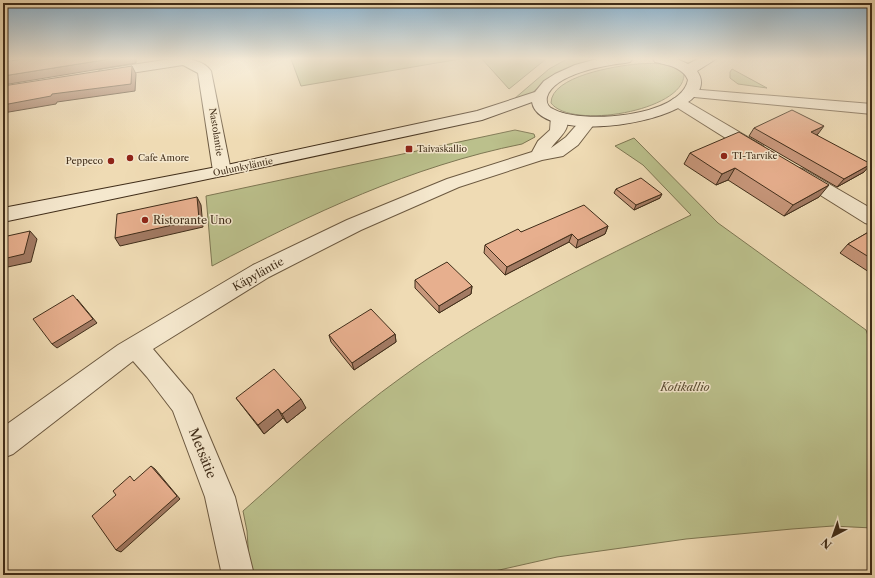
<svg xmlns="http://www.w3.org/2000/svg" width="875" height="578" font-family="'Libre Caslon Text',serif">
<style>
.green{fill:#bbc08c;stroke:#7e7753}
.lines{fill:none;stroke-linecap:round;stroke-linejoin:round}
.minor-casing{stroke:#6c5940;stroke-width:2}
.tertiary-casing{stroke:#6c5940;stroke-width:2}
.secondary-casing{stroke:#412e1a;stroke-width:2}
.minor{fill:#f5e8ce;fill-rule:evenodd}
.tertiary{fill:#f5e8ce;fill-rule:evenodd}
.secondary{fill:#f5e8ce;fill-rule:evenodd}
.wall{fill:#c7967a;stroke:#412e1a}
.shaded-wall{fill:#a27a63;stroke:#412e1a}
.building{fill:#e7af8e;stroke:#412e1a}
.poi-dot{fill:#8f2418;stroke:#f5e8ce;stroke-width:1.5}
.labels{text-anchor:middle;stroke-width:3;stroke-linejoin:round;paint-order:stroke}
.far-street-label{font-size:9px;fill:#412e1a;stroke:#f5e8ce}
.far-poi-label{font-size:9px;fill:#412e1a;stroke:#f5e8ce;text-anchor:start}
.poi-label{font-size:11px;fill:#412e1a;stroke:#f5e8ce;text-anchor:start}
.street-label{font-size:11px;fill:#412e1a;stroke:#f5e8ce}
.park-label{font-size:11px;font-style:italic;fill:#594b31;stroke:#f5e8ce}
.near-street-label{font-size:13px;fill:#412e1a;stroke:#f5e8ce}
</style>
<rect width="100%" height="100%" fill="#efdbb4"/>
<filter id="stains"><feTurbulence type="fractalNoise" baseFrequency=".005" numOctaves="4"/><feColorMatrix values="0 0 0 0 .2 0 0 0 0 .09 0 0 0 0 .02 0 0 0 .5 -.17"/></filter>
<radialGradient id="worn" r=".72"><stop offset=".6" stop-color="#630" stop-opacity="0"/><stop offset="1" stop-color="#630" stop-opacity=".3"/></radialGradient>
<g class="green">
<polygon points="291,59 460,59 301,86"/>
<polygon points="482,59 546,59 509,89"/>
<polygon points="567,59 593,59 550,77 531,94 514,99 549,69"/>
<path d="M637 64C652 63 674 62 684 75 683 111 571 130 551 103 551 76 616 66 637 64Z"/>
<polygon points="732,69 767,88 738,84 730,78 730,72"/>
<path d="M515 130 534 134 535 137 522 144C412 166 310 214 212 266L206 196Z"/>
<path d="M634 138 718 223 866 330 872 347V528L833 526 792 529 686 539 557 557 477 575H250L247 531 243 511C295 465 346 417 402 377 492 311 591 263 691 215L643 165 615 146Z"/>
</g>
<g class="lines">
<defs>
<g id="minor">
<path d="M171 59C184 59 202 58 211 71L231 171 228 175 222 176 216 175 213 171 198 73 183 65 105 77 100 76 98 73 100 70 105 69Z"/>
<polygon points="678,97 683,99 763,146 765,150 763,154 757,155 751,154 673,105 670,102 673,99"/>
<path d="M559 112 565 114C574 128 558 138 551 148L566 137 581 120H593L595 123 578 145 563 156 542 160 459 187 361 230 269 277 153 349 192 395 235 497 254 575H222L205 497 173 411 147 377 133 361 13 454 3 458V427L118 345 253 265 347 220 447 179 532 152 538 141 550 130 551 117 553 114Z"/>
<polygon points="799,168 805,170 872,209 872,225 865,223 793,178 790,174 793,170"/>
</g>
<polygon id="tertiary" points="689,89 872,104 872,114 684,96 682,93 684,90"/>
<path id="secondary" d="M597 59H632L630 62 625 63C605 65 554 74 547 97 546 102 548 107 553 109 581 125 681 117 688 80 683 67 667 65 655 62L653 59H677L688 64 698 59H716L697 71C731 119 540 151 532 102L482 120 222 176 3 222V208L222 166 477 111 535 92 544 81 555 74 575 65Z"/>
</defs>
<use href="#minor" class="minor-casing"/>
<use href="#tertiary" class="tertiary-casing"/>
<use href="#secondary" class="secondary-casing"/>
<use href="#minor" class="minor"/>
<use href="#tertiary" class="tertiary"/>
<use href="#secondary" class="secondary"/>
</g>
<g class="wall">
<polygon points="754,128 818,134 817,135 864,172 837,187 749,136"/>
<polygon points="690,153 819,197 784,216 728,180 716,185 684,164"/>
<polygon points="616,189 660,198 634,210 614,193"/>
<polygon points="608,226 605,234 576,248 569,242 505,275 484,253 485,245 521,232"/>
<polygon points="872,230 872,274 840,253 848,244"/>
<polygon points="415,280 472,286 471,294 439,313 415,288"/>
<polygon points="395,334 396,342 354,370 331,342 329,335"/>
<polygon points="236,398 306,408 287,423 283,418 264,434"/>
</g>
<g class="shaded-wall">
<polygon points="110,59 136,59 136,63 3,85 3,76"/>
<polygon points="132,66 136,74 135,91 57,102 56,104 3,113 3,105"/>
<polygon points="824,126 818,134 806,140 811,132"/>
<polygon points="871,164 864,172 837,187 844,179"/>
<polygon points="735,168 728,180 716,185 722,174"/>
<polygon points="829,185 819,197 784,216 793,205"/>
<polygon points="662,194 660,198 634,210 636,205"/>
<polygon points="197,197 201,205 203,227 120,246 115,238"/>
<polygon points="608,226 605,234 576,248 578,240"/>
<polygon points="30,231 37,239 31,262 3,268 3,259"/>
<polygon points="572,234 569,242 505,275 507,267"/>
<polygon points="472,286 471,294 439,313 439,306"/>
<polygon points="77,299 97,323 57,348 52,344"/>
<polygon points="395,334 396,342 354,370 352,363"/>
<polygon points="301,399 306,408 287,423 282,414"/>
<polygon points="278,409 283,418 264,434 258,425"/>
<polygon points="151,466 155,469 180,499 121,552 116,550"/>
</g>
<g class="building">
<polygon points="24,59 110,59 3,76 3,62"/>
<polygon points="132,66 131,84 52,94 51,96 3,105 3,86"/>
<polygon points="792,110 824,126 811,132 871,164 844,179 754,128"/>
<polygon points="739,132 829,185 793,205 735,168 722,174 690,153"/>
<polygon points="641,178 662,194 636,205 616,189"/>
<polygon points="197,197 199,219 115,238 117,214"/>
<polygon points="584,205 608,226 578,240 572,234 507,267 485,245 518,229 521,232"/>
<polygon points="872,230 872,259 848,244"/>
<polygon points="30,231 24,254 3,259 3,237"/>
<polygon points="447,262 472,286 439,306 415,280"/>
<polygon points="73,295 93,319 52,344 33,319"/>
<polygon points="371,309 395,334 352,363 329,335"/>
<polygon points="274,369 301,399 282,414 278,409 258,425 236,398"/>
<polygon points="151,466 177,496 116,550 92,516 116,495 113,491 130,476 134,481"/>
</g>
<linearGradient id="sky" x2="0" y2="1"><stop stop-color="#8bb6d5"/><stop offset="0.42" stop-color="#f8efdd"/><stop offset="1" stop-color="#f8efdd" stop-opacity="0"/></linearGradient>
<rect width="875" height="140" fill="url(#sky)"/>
<g class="poi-dot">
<rect x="405" y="145" width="8" height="8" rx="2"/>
<circle cx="724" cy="156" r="4"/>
<circle cx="130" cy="158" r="4"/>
<circle cx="111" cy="161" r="4"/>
<circle cx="145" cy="220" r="4"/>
</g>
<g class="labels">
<g class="far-street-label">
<text transform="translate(216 132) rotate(81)" y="3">Nastolantie</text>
<text transform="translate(243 167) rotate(-12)" y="3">Oulunkyläntie</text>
</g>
<g class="far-poi-label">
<text x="417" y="152">Taivaskallio</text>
<text x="732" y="159">TI-Tarvike</text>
<text x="138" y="161">Cafe Amore</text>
<text x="103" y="164" text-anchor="end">Peppeco</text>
</g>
<g class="poi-label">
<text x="153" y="224">Ristorante Uno</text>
</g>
<g class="street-label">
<text transform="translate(258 274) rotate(-29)" y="4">Käpyläntie</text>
</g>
<g class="park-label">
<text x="685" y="391">Kotikallio</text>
</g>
<g class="near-street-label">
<text transform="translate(203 453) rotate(68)" y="5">Metsätie</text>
</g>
</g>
<rect width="875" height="578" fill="none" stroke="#efdbb4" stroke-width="16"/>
<rect x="4" y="4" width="867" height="570" fill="none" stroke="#412e1a" stroke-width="2"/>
<rect x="8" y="8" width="859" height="562" fill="none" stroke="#412e1a"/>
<g transform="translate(833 536) rotate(221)" stroke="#f5e8ce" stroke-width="3" paint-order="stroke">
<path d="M0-3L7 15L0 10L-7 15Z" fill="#412e1a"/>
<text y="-6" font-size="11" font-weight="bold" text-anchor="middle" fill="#412e1a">N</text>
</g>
<rect width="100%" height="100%" filter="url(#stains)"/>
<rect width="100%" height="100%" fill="url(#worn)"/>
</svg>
